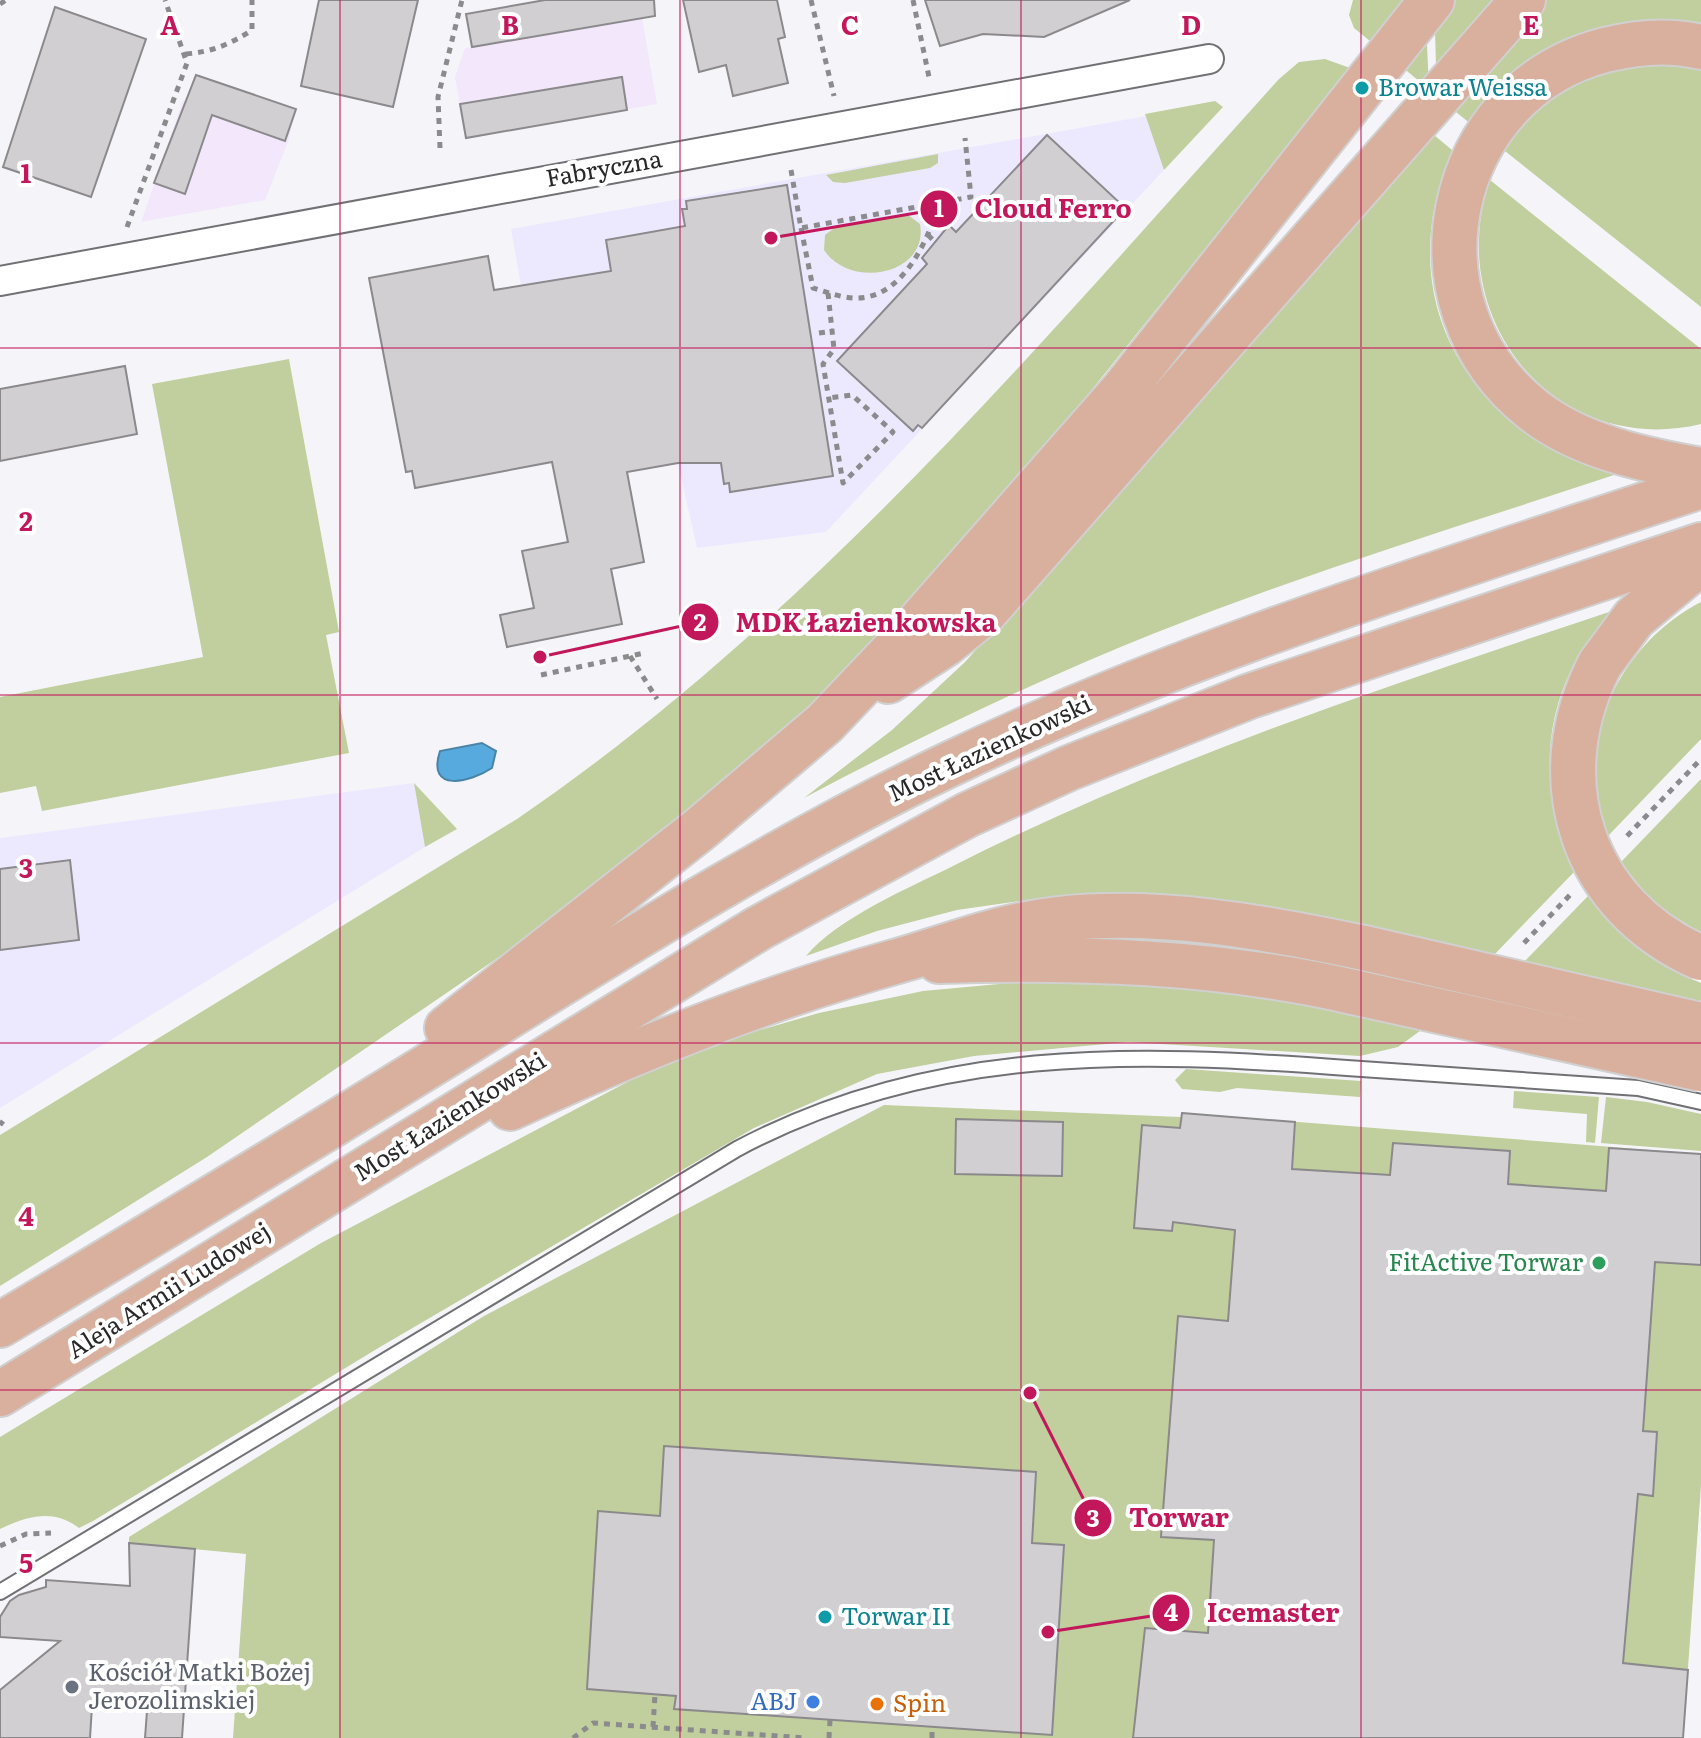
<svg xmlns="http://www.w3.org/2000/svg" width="1701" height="1738" font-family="Literata,serif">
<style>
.commercial{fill:#ece9ff}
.industrial{fill:#f2e7fb}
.green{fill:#c0cf9d}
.water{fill:#57aadd;stroke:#4983a7;stroke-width:2}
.building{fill:#d1cfd2;stroke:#8b898c;stroke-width:2}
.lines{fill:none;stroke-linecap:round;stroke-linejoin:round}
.service-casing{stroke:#707174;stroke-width:18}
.minor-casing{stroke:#707174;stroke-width:32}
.primary-casing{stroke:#d0d0d0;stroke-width:48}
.path{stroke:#8b8b8d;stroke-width:5;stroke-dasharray:6 6;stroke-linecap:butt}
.service{stroke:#fff;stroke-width:14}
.minor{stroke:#fff;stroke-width:28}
.primary{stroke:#d9b09e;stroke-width:44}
.primary-bridge-casing{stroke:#d0d0d0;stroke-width:48;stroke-linecap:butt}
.primary-bridge{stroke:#d9b09e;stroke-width:44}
.grid{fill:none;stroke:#c2185b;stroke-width:2;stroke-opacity:0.55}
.culture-dot{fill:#0f9aa8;stroke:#fff;stroke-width:3}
.leisure-dot{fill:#2e9e5b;stroke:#fff;stroke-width:3}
.worship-dot{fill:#6b7280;stroke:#fff;stroke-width:3}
.shop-dot{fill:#3f7fe0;stroke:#fff;stroke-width:3}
.food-dot{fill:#e8710a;stroke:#fff;stroke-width:3}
.labels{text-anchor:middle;stroke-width:8;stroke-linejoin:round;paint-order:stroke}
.culture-label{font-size:24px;fill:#0d838f;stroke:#fff;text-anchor:start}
.street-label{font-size:24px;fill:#282829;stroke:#fff}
.leisure-label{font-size:24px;fill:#27864d;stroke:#fff;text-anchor:end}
.worship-label{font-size:24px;fill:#5b616d;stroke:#fff;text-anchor:start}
.shop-label{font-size:24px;fill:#366cbe;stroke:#fff;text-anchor:end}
.food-label{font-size:24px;fill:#c56008;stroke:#fff;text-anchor:start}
.grid-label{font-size:26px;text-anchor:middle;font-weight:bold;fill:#c2185b;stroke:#fff;stroke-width:8;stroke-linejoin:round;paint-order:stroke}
.leader{fill:none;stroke:#c2185b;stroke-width:3}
.callout-dot{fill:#c2185b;stroke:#fff;stroke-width:3}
.mark-label{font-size:24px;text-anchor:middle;font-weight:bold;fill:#fff}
.callout-label{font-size:26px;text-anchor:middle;font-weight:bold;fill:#c2185b;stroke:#fff;stroke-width:8;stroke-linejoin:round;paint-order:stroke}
</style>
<rect width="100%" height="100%" fill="#f5f5f9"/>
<g class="commercial">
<polygon points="1146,116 1164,170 826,532 697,548 678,464 556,484 511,229"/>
<polygon points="414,783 425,847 0,1108 0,838"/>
</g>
<g class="industrial">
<polygon points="545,0 639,0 657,104 466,138 455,77 465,48 472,47 466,14"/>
<polygon points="196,74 296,109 288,142 265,200 141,222 183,100 187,101"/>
</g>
<g class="green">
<polygon points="1353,0 1425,0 1429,89 1354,28 1349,15"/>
<path d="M1434 0H1701V26H1604L1586 31 1601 75C1640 64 1660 63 1701 68V307L1437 97Z"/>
<path d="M1325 59 1350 68 1013 488 889 629 753 760 553 920 207 1157 0 1286V1135L517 819C811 618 1042 341 1279 79L1299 62Z"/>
<polygon points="1215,101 1223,107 1164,170 1145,114"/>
<path d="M1434 135 1452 150C1390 296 1464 429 1613 471L1614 475C1461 526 1305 573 1155 633 1035 681 919 737 804 798L892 730 965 662Z"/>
<polygon points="938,154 938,163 930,168 845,183 833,182 826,175"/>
<path d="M1490 180 1701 349V424C1555 459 1442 318 1490 180Z"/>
<path d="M908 215 920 224C929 275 850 290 824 250L825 235 836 227Z"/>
<polygon points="289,359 339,632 326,635 349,753 42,811 36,786 0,793 0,697 203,657 152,384"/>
<path d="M1701 602V739L1608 836C1569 746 1618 645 1701 602Z"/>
<path d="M1609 612C1599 631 1582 647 1572 668 1539 735 1545 805 1574 872L1493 956 1112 897 1040 898 957 910 877 931 806 956C839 917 909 888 955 865 1165 759 1387 686 1609 612Z"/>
<polygon points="1701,779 1701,933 1653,903 1621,862"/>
<polygon points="414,783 457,829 425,847"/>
<path d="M1588 896C1618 936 1655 964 1701 983V1002L1524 962Z"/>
<path d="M1053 979 1214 985 1424 1028 1398 1047 1360 1056 1128 1042 974 1056 877 1074 754 1128 380 1347 93 1521 79 1528C53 1508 27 1516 0 1529V1437L321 1243 635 1078 732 1038 819 1013 923 991Z"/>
<polygon points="1186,1069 1361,1081 1360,1097 1237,1088 1220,1092 1182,1089 1175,1080"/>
<polygon points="1514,1091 1599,1097 1595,1143 1586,1142 1587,1114 1513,1108"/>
<polygon points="1606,1097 1647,1102 1701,1114 1701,1151 1601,1143"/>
<polygon points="884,1105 1181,1117 1184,1113 1701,1154 1701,1485 1683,1738 233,1738 246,1554 129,1543 129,1537 484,1316"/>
</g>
<path class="water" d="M482 743 496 751 492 768C471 782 426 794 440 751Z"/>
<g class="building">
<polygon points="319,0 418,0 393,107 301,86"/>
<polygon points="545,0 654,0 655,16 472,47 466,14"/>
<polygon points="683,0 777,0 785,37 778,39 788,83 733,96 726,65 699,72"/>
<polygon points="925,0 1130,0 1044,37 983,34 940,46"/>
<polygon points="55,7 146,39 91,197 3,167"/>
<polygon points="196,75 296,109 285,141 212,115 185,194 154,183"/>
<polygon points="622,77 627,110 466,138 460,104"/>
<polygon points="1047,135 1122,205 1117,211 1120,214 922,428 918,425 913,431 837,361 927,264 922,258 949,225 956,232"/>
<polygon points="787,185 833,476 730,492 729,483 724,484 721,463 678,463 627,472 644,562 611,569 622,624 507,647 500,615 534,608 522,551 568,542 552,462 415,488 412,471 406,472 369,278 488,256 494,290 611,271 606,240 685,226 682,209 687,209 686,201"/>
<polygon points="125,366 137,434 0,461 0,389"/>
<polygon points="70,860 79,940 0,950 0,869"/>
<polygon points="1182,1113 1295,1122 1292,1169 1390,1175 1393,1143 1510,1151 1508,1184 1606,1191 1609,1148 1701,1154 1701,1265 1655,1262 1643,1431 1657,1432 1653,1496 1638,1494 1623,1663 1688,1670 1683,1738 1133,1738 1145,1628 1208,1633 1214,1540 1161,1537 1178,1316 1228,1321 1235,1230 1173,1222 1172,1231 1134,1228 1142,1125 1180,1128"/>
<polygon points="956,1119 1063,1122 1062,1176 955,1174"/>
<polygon points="664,1446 1036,1472 1032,1543 1064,1545 1052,1735 674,1709 676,1696 587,1689 598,1511 660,1516"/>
<polygon points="129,1543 195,1549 182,1738 145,1738 147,1711 92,1706 90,1738 0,1738 0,1690 60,1641 0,1637 0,1617 10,1601 19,1595 46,1587 46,1580 130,1586"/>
</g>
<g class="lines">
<defs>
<path id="service" d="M0 1592 737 1149C932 1045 1134 1052 1347 1068 1444 1075 1541 1082 1638 1088L1701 1102"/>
<polyline id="minor" points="0,281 1209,59"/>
<g id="primary">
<path d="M1701 47C1669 39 1637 42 1605 50 1443 92 1401 305 1532 409 1578 446 1644 460 1701 470"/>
<polyline points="1600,664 1634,618 1701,562"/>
<polyline points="888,681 945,644 985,612 1523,0"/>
<path d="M939 961C1077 957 1218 961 1353 992"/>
<polyline points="447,1028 700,829 825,723 900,644 1124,389 1432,0"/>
<path d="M510 1108C635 1050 762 999 894 962 951 946 997 926 1058 919 1159 908 1264 927 1364 948"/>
<path d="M0 1325C156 1232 312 1138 467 1042 623 945 781 845 948 765 1190 649 1447 571 1701 486"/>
<polyline points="0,1394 759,928 967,815 1069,768 1250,696 1701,545"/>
</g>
</defs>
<use href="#service" class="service-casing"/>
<use href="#minor" class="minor-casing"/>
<use href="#primary" class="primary-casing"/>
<g class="path">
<polyline points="811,0 834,96"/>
<polyline points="913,0 929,77"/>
<polyline points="0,4 6,0"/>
<path d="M186 54C211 52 231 44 252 30V0"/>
<polyline points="440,148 438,97 462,0"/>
<polyline points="791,170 801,228 971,197 965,138"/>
<polyline points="127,227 187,63 165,0"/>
<path d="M801 228 813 288C830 293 849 301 867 297 907 289 930 236 939 202"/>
<polyline points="928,235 935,242"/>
<polyline points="828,293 834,349 823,364 843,483 893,432 852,395 829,398"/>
<polyline points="819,333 833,331"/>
<polyline points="630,656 657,699"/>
<polyline points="541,675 644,653"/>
<polyline points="1627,836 1701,759"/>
<polyline points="1524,943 1570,895"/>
<polyline points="0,1125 3,1121"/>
<polyline points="0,1546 26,1534 51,1533"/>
<polyline points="653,1727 655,1694"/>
<polyline points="573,1738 593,1723 806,1738"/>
<polyline points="829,1738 830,1720"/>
<polyline points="932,1738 932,1727"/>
</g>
<use href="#service" class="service"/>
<use href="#minor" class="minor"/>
<use href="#primary" class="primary"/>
<defs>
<g id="primary-bridge">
<path d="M1600 664C1541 779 1581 906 1701 958"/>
<polyline points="1364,948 1701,1025"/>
<polyline points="1353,992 1701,1069"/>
</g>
</defs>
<use href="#primary-bridge" class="primary-bridge-casing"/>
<use href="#primary-bridge" class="primary-bridge"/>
</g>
<path class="grid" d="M340 0V1738M680 0V1738M1021 0V1738M1361 0V1738M0 348H1701M0 695H1701M0 1043H1701M0 1390H1701"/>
<g class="culture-dot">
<circle cx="1362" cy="88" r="8"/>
<circle cx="825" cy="1617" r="8"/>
</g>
<circle class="leisure-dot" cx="1599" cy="1263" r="8"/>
<circle class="worship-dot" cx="72" cy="1687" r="8"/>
<circle class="shop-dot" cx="813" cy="1702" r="8"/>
<circle class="food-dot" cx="877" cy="1704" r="8"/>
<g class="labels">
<g class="culture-label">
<text x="1378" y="96">Browar Weissa</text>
<text x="841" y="1625">Torwar II</text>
</g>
<g class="street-label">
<text transform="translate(604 169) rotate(-10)" y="8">Fabryczna</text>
<text transform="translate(990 749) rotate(-25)" y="8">Most Łazienkowski</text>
<text transform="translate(450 1117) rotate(-32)" y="8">Most Łazienkowski</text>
<text transform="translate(169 1291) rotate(-32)" y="8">Aleja Armii Ludowej</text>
</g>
<g class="leisure-label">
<text x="1583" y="1271">FitActive Torwar</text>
</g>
<g class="worship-label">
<text x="88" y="1681">Kościół Matki Bożej<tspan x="88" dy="28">Jerozolimskiej</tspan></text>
</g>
<g class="shop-label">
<text x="797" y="1710">ABJ</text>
</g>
<g class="food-label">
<text x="893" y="1712">Spin</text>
</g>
</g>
<g class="grid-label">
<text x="170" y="35">A</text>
<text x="510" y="35">B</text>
<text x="850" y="35">C</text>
<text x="1191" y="35">D</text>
<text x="1531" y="35">E</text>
<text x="26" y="183">1</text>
<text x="26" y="531">2</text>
<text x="26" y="878">3</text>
<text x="26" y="1226">4</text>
<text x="26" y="1573">5</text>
</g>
<path class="leader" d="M771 238L939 209M540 657L700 622M1030 1393L1093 1518M1048 1632L1171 1613"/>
<g class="callout-dot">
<circle cx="771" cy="238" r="8"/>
<circle cx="540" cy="657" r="8"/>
<circle cx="1030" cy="1393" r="8"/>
<circle cx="1048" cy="1632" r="8"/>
<circle cx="939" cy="209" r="20"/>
<circle cx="700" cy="622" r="20"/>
<circle cx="1093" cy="1518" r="20"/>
<circle cx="1171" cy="1613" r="20"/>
</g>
<g class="mark-label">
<text x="939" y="217">1</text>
<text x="700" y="631">2</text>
<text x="1093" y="1527">3</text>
<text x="1171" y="1621">4</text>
</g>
<g class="callout-label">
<text x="1053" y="218">Cloud Ferro</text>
<text x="866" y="632">MDK Łazienkowska</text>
<text x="1179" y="1527">Torwar</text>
<text x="1273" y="1622">Icemaster</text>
</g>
</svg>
